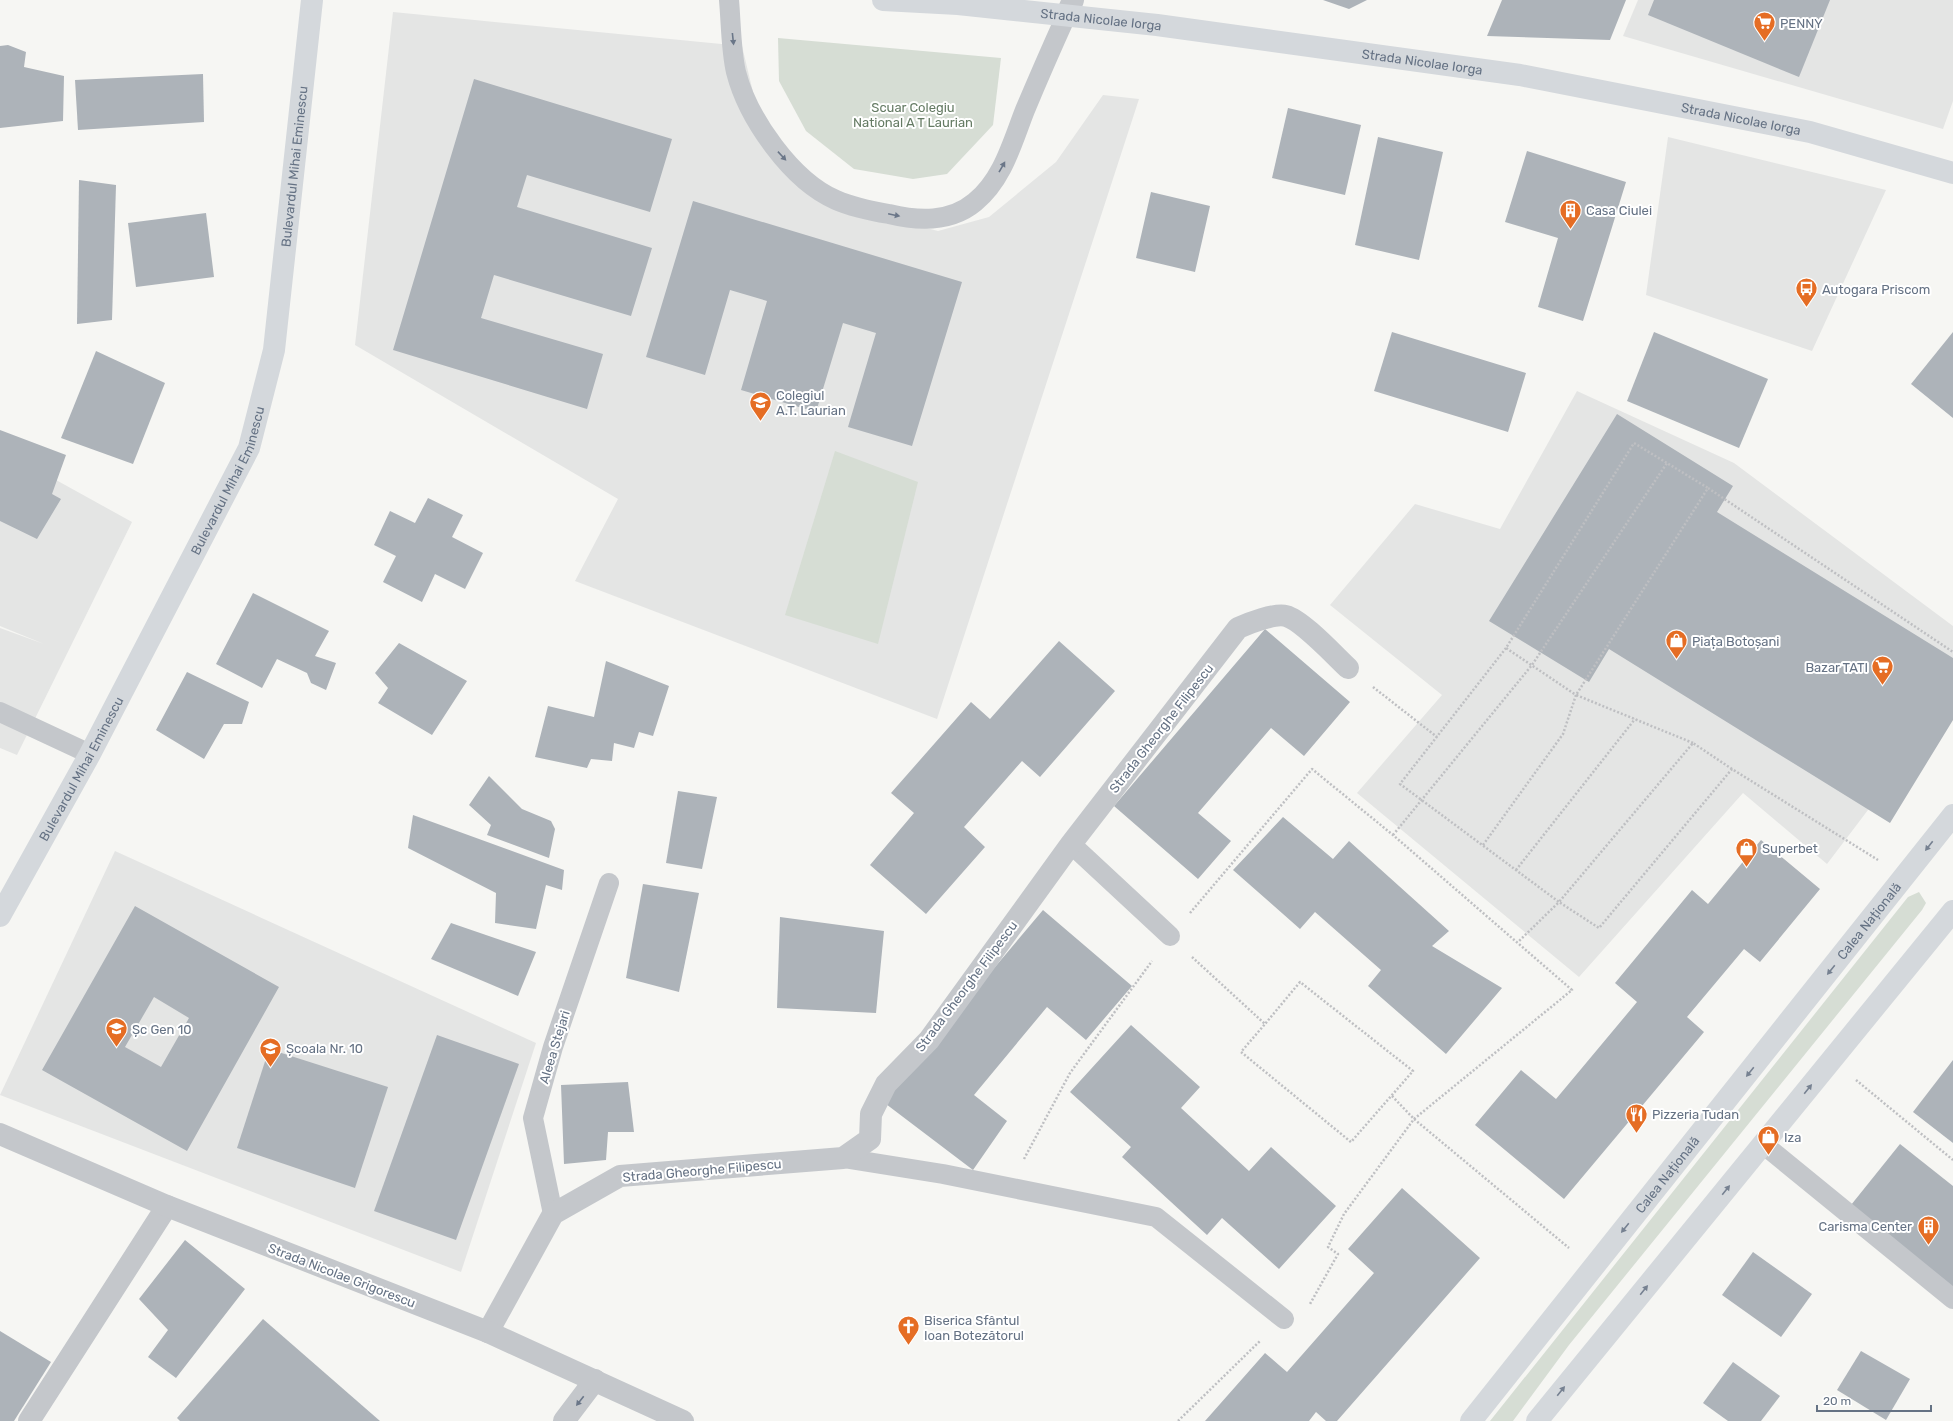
<svg xmlns="http://www.w3.org/2000/svg" width="1953" height="1421" font-family="Rubik,sans-serif">
<style>
.built{fill:#e4e5e4}
.green{fill:#d6ddd4}
.building{fill:#adb3b9;fill-rule:evenodd}
.lines{fill:none;stroke-linecap:round;stroke-linejoin:round}
.path{stroke:#bebfc2;stroke-width:2.5;stroke-dasharray:2 2;stroke-linecap:butt}
.service{stroke:#c4c7cb;stroke-width:20}
.minor{stroke:#c4c7cb;stroke-width:22}
.tertiary{stroke:#c4c7cb;stroke-width:22}
.secondary{stroke:#d4d8dc;stroke-width:22}
.primary{stroke:#d4d8dc;stroke-width:22}
.oneway{fill:#6a7688}
.oneway2{fill:#768191}
.labels{text-anchor:middle;stroke-width:4;stroke-linejoin:round;paint-order:stroke}
.street-label{font-size:13px;fill:#657284;stroke:#fff}
.poi-label{font-size:13px;fill:#657284;stroke:#fff;text-anchor:start}
.park-label{font-size:13px;fill:#657b64;stroke:#fff}
</style>
<rect width="100%" height="100%" fill="#f6f6f3"/>
<g class="built">
<polygon points="1638,0 1953,0 1953,101 1943,129 1623,36"/>
<polygon points="393,12 742,46 758,113 808,179 877,215 938,231 989,217 1056,162 1103,95 1139,99 937,719 575,581 618,499 355,345"/>
<polygon points="1668,137 1886,190 1812,351 1646,295"/>
<polygon points="1577,391 1734,463 1953,626 1953,698 1827,864 1743,793 1579,977 1357,793 1442,695 1330,605 1415,504 1500,529"/>
<polygon points="0,449 132,522 17,755 0,748 0,628 44,644 0,626"/>
<polygon points="115,851 536,1043 461,1272 0,1095"/>
</g>
<g class="green">
<polygon points="778,38 1001,58 993,125 947,174 913,179 854,169 806,131 779,81"/>
<polygon points="835,451 918,482 878,644 785,615"/>
<polygon points="1919,892 1926,903 1922,910 1569,1345 1513,1421 1490,1421 1908,897"/>
</g>
<g class="building">
<polygon points="1323,0 1367,0 1349,9"/>
<polygon points="1502,0 1626,0 1610,40 1487,36"/>
<polygon points="1654,0 1830,0 1799,77 1648,15"/>
<polygon points="8,45 26,52 24,67 64,76 63,121 0,128 0,46"/>
<polygon points="203,74 204,122 78,130 75,80"/>
<polygon points="474,79 672,139 650,212 527,175 517,207 652,248 631,316 494,275 481,318 603,354 587,409 393,350"/>
<polygon points="1288,108 1361,125 1345,195 1272,178"/>
<polygon points="1378,137 1443,152 1419,260 1355,245"/>
<polygon points="1527,151 1626,182 1583,321 1538,307 1558,238 1505,222"/>
<polygon points="79,180 116,185 112,320 77,324"/>
<polygon points="1151,192 1210,206 1195,272 1136,258"/>
<polygon points="693,201 962,282 912,446 848,427 876,333 843,323 816,412 741,390 767,301 730,290 705,375 646,357"/>
<polygon points="206,213 214,277 136,287 128,223"/>
<polygon points="1392,332 1526,373 1508,432 1374,391"/>
<polygon points="1654,332 1768,379 1739,448 1627,401"/>
<polygon points="1953,332 1953,418 1911,384"/>
<polygon points="96,351 165,383 133,464 61,438"/>
<polygon points="1617,414 1733,486 1717,512 1953,658 1953,720 1890,823 1609,649 1589,682 1489,621"/>
<polygon points="0,430 66,455 52,494 61,499 37,539 0,521"/>
<polygon points="428,498 463,515 452,537 483,553 465,589 435,574 422,602 383,582 396,556 374,545 390,511 415,523"/>
<polygon points="253,593 329,631 315,656 336,663 326,690 311,683 307,673 277,659 262,688 216,664"/>
<polygon points="1265,629 1350,702 1304,756 1271,728 1198,813 1231,841 1198,879 1114,806"/>
<polygon points="1059,641 1115,691 1040,777 1022,761 964,827 985,847 926,914 870,865 914,813 891,793 971,702 990,719"/>
<polygon points="399,643 467,681 432,735 378,703 388,688 375,673"/>
<polygon points="606,661 669,686 653,736 639,732 634,748 614,743 612,761 591,759 587,768 535,757 548,706 594,717"/>
<polygon points="187,672 249,702 242,724 224,724 204,759 156,730"/>
<polygon points="489,776 522,809 551,821 555,829 549,858 487,835 491,825 469,805"/>
<polygon points="678,791 717,797 702,869 666,863"/>
<polygon points="413,815 564,870 562,890 546,885 536,929 495,923 496,893 408,848"/>
<polygon points="1283,817 1333,859 1349,841 1449,931 1432,946 1502,988 1446,1054 1368,986 1381,970 1315,912 1300,929 1233,870"/>
<polygon points="1761,840 1820,889 1760,962 1744,949 1687,1017 1704,1032 1564,1199 1475,1125 1521,1070 1556,1099 1637,1002 1615,983 1692,890 1708,904"/>
<polygon points="643,884 699,893 679,992 626,978"/>
<path d="M135 906 279 987 187 1151 42 1070ZM154 997 189 1018 161 1067 125 1047Z"/>
<polygon points="1043,910 1132,986 1086,1040 1047,1007 974,1095 1007,1121 973,1170 882,1101"/>
<polygon points="780,917 884,931 876,1013 777,1008"/>
<polygon points="451,923 536,952 518,996 431,959"/>
<polygon points="1131,1025 1200,1087 1181,1108 1249,1171 1271,1147 1336,1206 1279,1269 1222,1218 1207,1235 1122,1157 1131,1147 1070,1092"/>
<polygon points="437,1035 519,1064 456,1240 374,1211"/>
<polygon points="269,1049 388,1087 355,1188 237,1148"/>
<polygon points="1953,1060 1953,1143 1913,1112"/>
<polygon points="628,1082 634,1132 608,1132 606,1160 564,1164 561,1085"/>
<polygon points="1900,1144 1953,1186 1953,1287 1851,1205"/>
<polygon points="1402,1188 1480,1258 1337,1421 1326,1421 1316,1412 1309,1421 1205,1421 1265,1353 1287,1372 1374,1273 1348,1249"/>
<polygon points="185,1240 245,1289 176,1378 148,1357 168,1330 139,1299"/>
<polygon points="1753,1252 1812,1294 1781,1337 1722,1295"/>
<polygon points="263,1319 380,1421 180,1421 177,1418"/>
<polygon points="0,1331 51,1362 14,1421 0,1421"/>
<polygon points="1861,1351 1910,1379 1886,1420 1837,1390"/>
<polygon points="1733,1362 1780,1396 1761,1421 1728,1421 1703,1403"/>
</g>
<g class="lines">
<g class="path">
<polyline points="1506,648 1400,784 1559,902 1518,942"/>
<polyline points="1373,687 1437,737"/>
<polyline points="1693,743 1576,695 1708,488 1953,652"/>
<polyline points="1732,769 1693,743 1559,902 1599,928 1732,769 1878,860"/>
<polyline points="1393,835 1532,665 1667,463"/>
<polyline points="1483,845 1563,734 1576,695 1506,648 1634,443 1708,488"/>
<polyline points="1516,870 1635,719"/>
<polyline points="1190,913 1312,769 1393,835 1572,990 1414,1119 1344,1214 1328,1247 1338,1254 1310,1304"/>
<polyline points="1192,957 1265,1024 1241,1052 1351,1142 1413,1071 1300,982 1265,1024"/>
<polyline points="1856,1080 1953,1160"/>
<polyline points="1392,1096 1414,1119 1569,1248"/>
<polyline points="1024,1159 1070,1073 1152,961"/>
<polyline points="1178,1421 1261,1340"/>
</g>
<g class="service">
<path d="M729 0C731 22 731 51 736 72 748 119 792 181 836 200 852 207 871 211 889 214 918 221 950 223 975 202 1003 179 1012 143 1025 110 1038 79 1052 47 1066 16"/>
<polyline points="0,712 90,754"/>
<polyline points="1071,844 1170,936"/>
<polyline points="1763,1144 1953,1299"/>
<polyline points="843,1158 943,1174 1156,1217 1284,1319"/>
<polyline points="553,1214 533,1118 553,1047 609,883"/>
</g>
<g class="minor">
<polyline points="1066,16 1073,0"/>
<path d="M488 1332 553 1214 620 1176 843 1158 870 1139 871 1114 886 1084 929 1040 1071 844 1238 628C1249 623 1275 613 1286 616 1302 620 1335 656 1348 668"/>
<polyline points="29,1421 167,1206"/>
<polyline points="564,1421 595,1380"/>
</g>
<polyline class="tertiary" points="0,1134 167,1206 488,1332 683,1421"/>
<g class="secondary">
<path id="s1" d="M883 0 958 4 1157 25 1520 75 1810 132 1953 173"/>
<path id="s2" d="M0 916 90 754 249 448 274 350 312 0"/>
</g>
<g class="primary">
<path id="s3" d="M1471 1421 1953 815"/>
<polyline points="1537,1421 1953,911"/>
</g>
</g>
<defs><path id="oneway-solid" d="M-6-.8H1V-3.2L6.5 0L1 3.2V.8H-6Z"/></defs>
<g class="oneway">
<use href="#oneway-solid" transform="translate(733 39) rotate(84)"/>
<use href="#oneway-solid" transform="translate(782 156) rotate(47)"/>
<use href="#oneway-solid" transform="translate(1002 167) rotate(-60)"/>
<use href="#oneway-solid" transform="translate(894 215) rotate(12)"/>
<use href="#oneway-solid" transform="translate(580 1401) rotate(128)"/>
</g>
<g class="oneway2">
<use href="#oneway-solid" transform="translate(1929 846) rotate(128)"/>
<use href="#oneway-solid" transform="translate(1831 970) rotate(129)"/>
<use href="#oneway-solid" transform="translate(1750 1072) rotate(129)"/>
<use href="#oneway-solid" transform="translate(1808 1089) rotate(-51)"/>
<use href="#oneway-solid" transform="translate(1726 1190) rotate(-51)"/>
<use href="#oneway-solid" transform="translate(1625 1228) rotate(129)"/>
<use href="#oneway-solid" transform="translate(1644 1290) rotate(-51)"/>
<use href="#oneway-solid" transform="translate(1561 1391) rotate(-51)"/>
</g>
<defs>
<symbol id="supermarket-pin" viewBox="-11 -11 22 30"><path d="M0 17L-7.5 6A9.5 9.5 0 1 1 7.5 6Z" fill="#e56d24" stroke="#fff"/><path d="M-6-5.5h2.5l.6 2H6L4.5 2H-2.5L-4.4-4H-6ZM-1.5 3.2a1.3 1.3 0 1 0 .1 0ZM3 3.2a1.3 1.3 0 1 0 .1 0Z" fill="#fff"/></symbol>
<symbol id="building-pin" viewBox="-11 -11 22 30"><path d="M0 17L-7.5 6A9.5 9.5 0 1 1 7.5 6Z" fill="#e56d24" stroke="#fff"/><path d="M-4-6H4V6H1V3H-1V6H-4ZM-2.5-4.3h1.7v1.8h-1.7ZM.8-4.3h1.7v1.8H.8ZM-2.5-1h1.7V.8h-1.7ZM.8-1h1.7V.8H.8Z" fill="#fff"/></symbol>
<symbol id="bus-pin" viewBox="-11 -11 22 30"><path d="M0 17L-7.5 6A9.5 9.5 0 1 1 7.5 6Z" fill="#e56d24" stroke="#fff"/><path d="M-5-6H5V4H4V6H2V4H-2V6H-4V4H-5ZM-3.5-4V0h7V-4ZM-3.5 1.2v1.5H-2V1.2ZM2 1.2v1.5H3.5V1.2Z" fill="#fff"/></symbol>
<symbol id="university-pin" viewBox="-11 -11 22 30"><path d="M0 17L-7.5 6A9.5 9.5 0 1 1 7.5 6Z" fill="#e56d24" stroke="#fff"/><path d="M0-5L7-2L0 1L-7-2ZM-4 1L0 2.5L4 1V4Q0 6-4 4Z" fill="#fff"/></symbol>
<symbol id="shop-pin" viewBox="-11 -11 22 30"><path d="M0 17L-7.5 6A9.5 9.5 0 1 1 7.5 6Z" fill="#e56d24" stroke="#fff"/><path d="M-5-2.5h2.3a2.7 3.5 0 0 1 5.4 0H5L5.5 6h-11ZM-1.5-2.5h3a1.5 2.3 0 0 0-3 0Z" fill="#fff"/></symbol>
<symbol id="school-pin" viewBox="-11 -11 22 30"><path d="M0 17L-7.5 6A9.5 9.5 0 1 1 7.5 6Z" fill="#e56d24" stroke="#fff"/><path d="M0-5L7-2L0 1L-7-2ZM-4 1L0 2.5L4 1V4Q0 6-4 4Z" fill="#fff"/></symbol>
<symbol id="restaurant-pin" viewBox="-11 -11 22 30"><path d="M0 17L-7.5 6A9.5 9.5 0 1 1 7.5 6Z" fill="#e56d24" stroke="#fff"/><path d="M-5-6h1v4h1v-4h1v4h1v-4h1v5L-1.5 .5V6h-2V.5L-5-1ZM5-6V6H3V1.5H1.5Q1.5-4 5-6Z" fill="#fff"/></symbol>
<symbol id="church-pin" viewBox="-11 -11 22 30"><path d="M0 17L-7.5 6A9.5 9.5 0 1 1 7.5 6Z" fill="#e56d24" stroke="#fff"/><path d="M-1.2-6h2.4v3.5h3.3v2.4h-3.3V6h-2.4V-.1h-3.3v-2.4h3.3Z" fill="#fff"/></symbol>
</defs>
<g fill-rule="evenodd">
<use href="#supermarket-pin" x="1752" y="10" width="25" height="34"/>
<use href="#building-pin" x="1558" y="198" width="25" height="34"/>
<use href="#bus-pin" x="1794" y="276" width="25" height="34"/>
<use href="#university-pin" x="748" y="390" width="25" height="34"/>
<use href="#shop-pin" x="1664" y="628" width="25" height="34"/>
<use href="#supermarket-pin" x="1870" y="654" width="25" height="34"/>
<use href="#shop-pin" x="1734" y="836" width="25" height="34"/>
<use href="#school-pin" x="104" y="1016" width="25" height="34"/>
<use href="#school-pin" x="258" y="1036" width="25" height="34"/>
<use href="#restaurant-pin" x="1624" y="1102" width="25" height="34"/>
<use href="#shop-pin" x="1756" y="1124" width="25" height="34"/>
<use href="#building-pin" x="1916" y="1214" width="25" height="34"/>
<use href="#church-pin" x="896" y="1314" width="25" height="34"/>
</g>
<g class="labels">
<g class="street-label">
<text dy="5" stroke="none"><textPath href="#s1" startOffset="219">Strada Nicolae Iorga</textPath></text>
<text dy="5" stroke="none"><textPath href="#s1" startOffset="543">Strada Nicolae Iorga</textPath></text>
<text dy="5" stroke="none"><textPath href="#s1" startOffset="867">Strada Nicolae Iorga</textPath></text>
<text dy="5" stroke="none"><textPath href="#s2" startOffset="816">Bulevardul Mihai Eminescu</textPath></text>
<text dy="5" stroke="none"><textPath href="#s2" startOffset="492">Bulevardul Mihai Eminescu</textPath></text>
<text transform="translate(1161 728) rotate(-52)" y="5">Strada Gheorghe Filipescu</text>
<text dy="5" stroke="none"><textPath href="#s2" startOffset="168">Bulevardul Mihai Eminescu</textPath></text>
<text dy="5" stroke="none"><textPath href="#s3" startOffset="639">Calea Națională</textPath></text>
<text transform="translate(966 986) rotate(-53)" y="5">Strada Gheorghe Filipescu</text>
<text transform="translate(554 1047) rotate(-73)" y="5">Aleea Stejari</text>
<text transform="translate(702 1170) rotate(-5)" y="5">Strada Gheorghe Filipescu</text>
<text dy="5" stroke="none"><textPath href="#s3" startOffset="315">Calea Națională</textPath></text>
<text transform="translate(342 1275) rotate(21)" y="5">Strada Nicolae Grigorescu</text>
</g>
<g class="poi-label">
<text x="1780" y="28">PENNY</text>
<text x="1586" y="215">Casa Ciulei</text>
<text x="1822" y="294">Autogara Priscom</text>
<text x="776" y="400">Colegiul<tspan x="776" dy="15">A.T. Laurian</tspan></text>
<text x="1692" y="646">Piața Botoșani</text>
<text x="1868" y="672" text-anchor="end">Bazar TATI</text>
<text x="1762" y="853">Superbet</text>
<text x="132" y="1034">Șc Gen 10</text>
<text x="286" y="1053">Școala Nr. 10</text>
<text x="1652" y="1119">Pizzeria Tudan</text>
<text x="1784" y="1142">Iza</text>
<text x="1912" y="1231" text-anchor="end">Carisma Center</text>
<text x="924" y="1325">Biserica Sfântul<tspan x="924" dy="15">Ioan Botezătorul</tspan></text>
</g>
<g class="park-label">
<text x="913" y="112">Scuar Colegiu<tspan x="913" dy="15">National A T Laurian</tspan></text>
</g>
</g>
<path d="M1817 1405v6h114v-6" fill="none" stroke="#657284" stroke-width="2"/>
<text x="1823" y="1405" font-size="12" fill="#657284" stroke="#ffffff" stroke-width="3" paint-order="stroke">20 m</text>
</svg>
